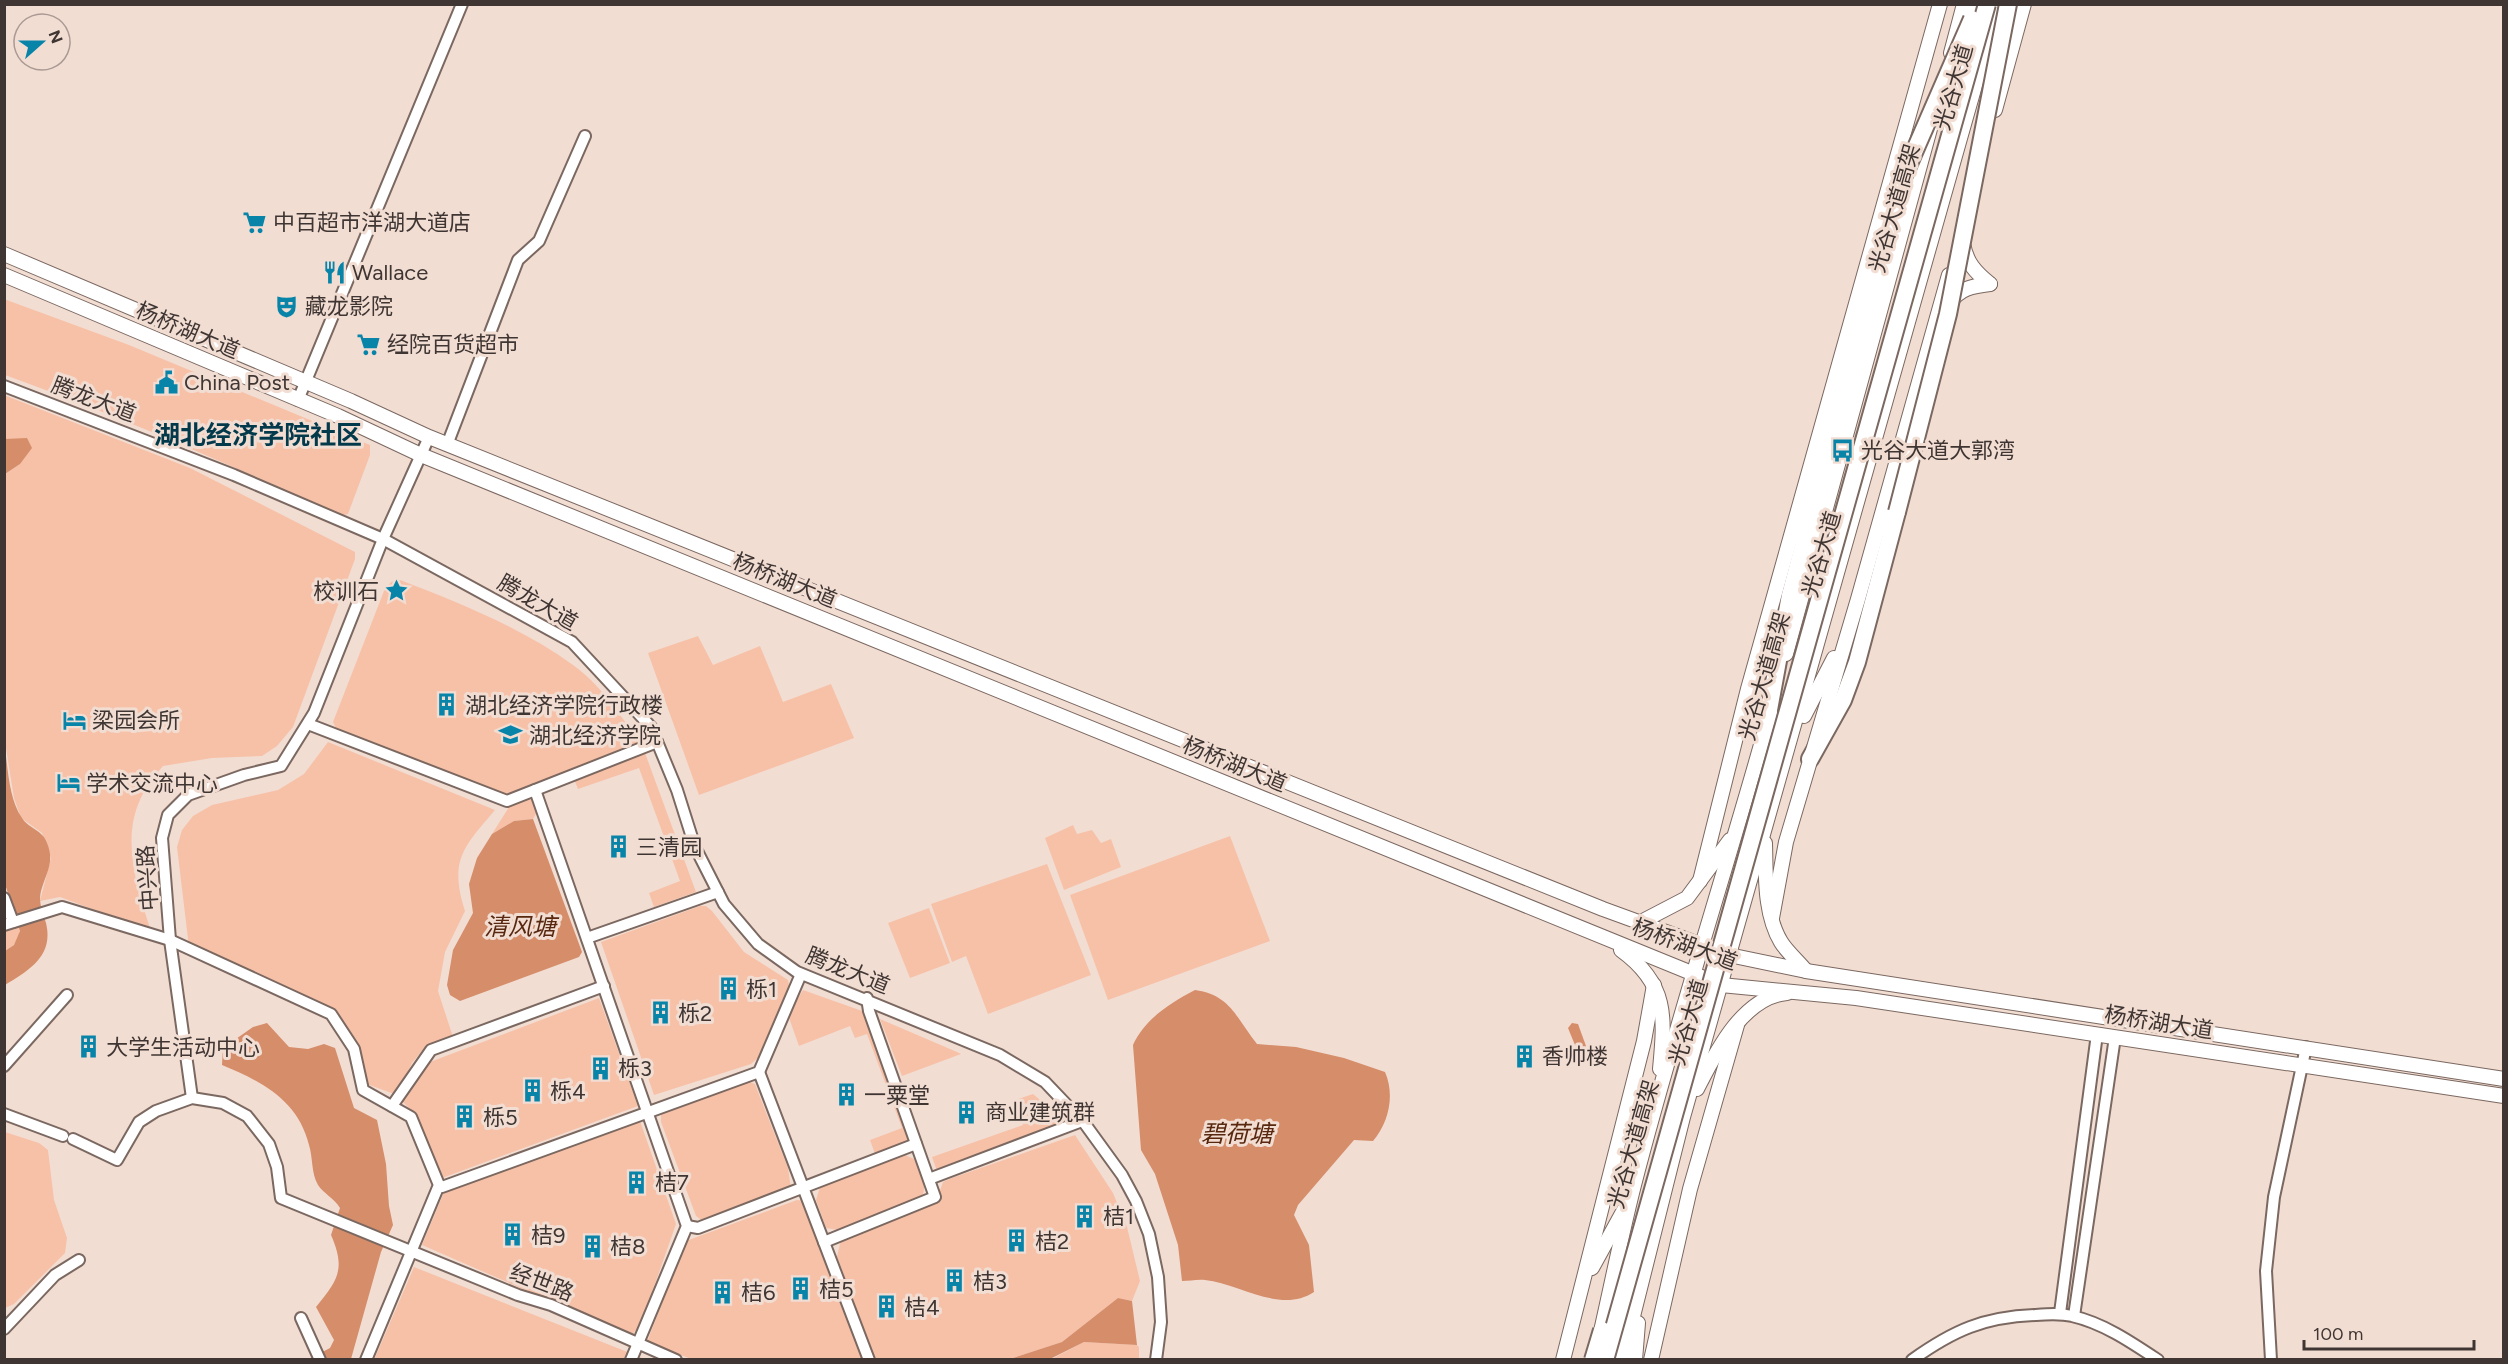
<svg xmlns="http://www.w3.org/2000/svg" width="2508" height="1364" font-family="Figtree,'Noto Sans SC',sans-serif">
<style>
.green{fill:#f7c1a8}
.water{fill:#d58d6a}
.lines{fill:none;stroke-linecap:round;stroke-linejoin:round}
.minor-casing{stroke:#7b6860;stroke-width:14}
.major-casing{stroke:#7b6860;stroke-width:16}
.highway-casing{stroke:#7b6860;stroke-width:20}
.minor{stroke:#fff;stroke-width:10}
.major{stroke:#fff;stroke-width:14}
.highway{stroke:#fff;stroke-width:16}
.highway-bridge-casing{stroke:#7b6860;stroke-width:20;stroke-linecap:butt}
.highway-bridge{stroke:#fff;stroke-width:16}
.labels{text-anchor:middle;stroke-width:6;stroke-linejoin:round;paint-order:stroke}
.street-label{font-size:22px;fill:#3f3633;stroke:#f2ddd3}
.poi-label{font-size:22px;fill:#3f3633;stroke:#f2ddd3;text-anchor:start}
.water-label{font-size:24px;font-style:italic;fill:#57280f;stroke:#f2ddd3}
.quarter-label{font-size:26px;font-weight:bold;fill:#033a4b;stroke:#f2ddd3}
</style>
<rect width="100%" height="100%" fill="#f2ddd3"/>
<g class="green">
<path d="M4 299 129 345 370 445V455L348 514 340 516C230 464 119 416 5 375Z"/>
<path d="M4 395 190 468 355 552V559L293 727 277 746 262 756 212 758 163 766C155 776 145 788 140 800 121 841 138 891 151 931L60 897 40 901 51 858 42 833 21 818 14 798 5 742V474L20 464 5 439Z"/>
<path d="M400 580C458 602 522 628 573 665 600 684 622 717 641 745L507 796 336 728 333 722 384 591 391 582Z"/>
<polygon points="698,636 713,665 760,646 783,702 831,684 854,738 699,795 648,653"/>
<path d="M328 742 495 810C463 848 449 860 465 911L445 952 438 991 453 1037 426 1046 412 1063 397 1095 364 1083 361 1055 352 1034 335 1010 189 947 177 847 182 830 193 816 212 805 278 790 304 774Z"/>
<polygon points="645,753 696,892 654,907 649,893 680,881 639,768 578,789 574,779"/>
<polygon points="527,799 532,800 537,812 533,819 514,821 492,834 511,804"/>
<polygon points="1073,825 1077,834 1092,830 1101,843 1111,839 1121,867 1064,890 1045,838"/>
<polygon points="1230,836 1270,941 1108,1000 1070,895"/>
<polygon points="1047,864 1091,975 988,1014 966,956 952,962 931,904"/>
<polygon points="700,906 706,906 712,911 744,952 788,980 790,991 760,1056 751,1064 654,1095 601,942"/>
<polygon points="929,908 950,963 910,978 888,923"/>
<path d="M19 925C22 938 16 945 5 951V931Z"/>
<polygon points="803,990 865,1012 909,1140 875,1154 870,1140 902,1128 867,1034 855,1038 850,1026 799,1046 788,1015"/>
<polygon points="599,998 638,1106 442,1178 416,1115 402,1101 430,1062"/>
<polygon points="880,1019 957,1052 961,1054 902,1076"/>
<polygon points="747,1081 755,1084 758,1092 788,1168 791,1189 704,1222 696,1216 661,1122 661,1113"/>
<polygon points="1033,1094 1066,1122 937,1171 932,1157 1023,1125 1015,1100"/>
<polygon points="640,1121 676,1224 641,1324 631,1336 422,1245 444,1192"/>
<polygon points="5,1132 39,1143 48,1150 54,1200 67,1238 65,1253 14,1304 5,1308"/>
<polygon points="1075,1135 1113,1193 1127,1227 1140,1281 1132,1301 1118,1298 1062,1342 1010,1359 875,1359 837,1257 841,1239 936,1202 943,1182 952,1178"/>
<path d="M905 1155 914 1159C920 1171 930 1188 920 1199L838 1230 826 1228 816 1200 820 1187Z"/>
<polygon points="797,1200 804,1201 864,1359 691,1359 647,1342 686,1241"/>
<polygon points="414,1267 645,1359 374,1360"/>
<polygon points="1084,1342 1137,1345 1139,1347 1139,1359 1050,1360"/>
</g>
<g class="water">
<polygon points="27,438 32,448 20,464 5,474 5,439"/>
<path d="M4 742C8 765 8 798 22 818 29 829 43 830 47 843 55 862 46 873 41 891 38 903 43 912 46 923 54 956 29 970 5 985V951L14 945 20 931 5 884Z"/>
<polygon points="533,819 582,952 579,957 460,1001 450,995 447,985 453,950 473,913 469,884 477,858 492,834 514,821"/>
<path d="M1195 990C1231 995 1236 1018 1257 1044L1296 1047 1344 1058 1385 1072C1395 1095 1389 1122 1373 1141L1354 1140 1298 1205 1294 1215 1309 1245 1314 1292C1281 1314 1240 1284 1205 1280 1198 1279 1189 1281 1182 1281L1178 1245 1155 1174 1141 1150 1133 1045C1145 1019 1170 1003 1195 990Z"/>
<path d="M267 1023 289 1047 308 1049 324 1044 335 1048 354 1108 377 1120 386 1164 389 1206 393 1225 381 1252 351 1359H309L330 1348 334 1340 316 1307C338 1280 346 1269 331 1235L340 1208C334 1198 324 1194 318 1185 311 1173 313 1157 309 1145 298 1100 261 1081 222 1065L223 1048 253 1027Z"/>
<polygon points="1572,1023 1578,1024 1586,1046 1584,1050 1577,1050 1568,1028"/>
<polygon points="1118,1298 1132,1301 1137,1345 1084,1342 1050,1359 1010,1359 1062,1342"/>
</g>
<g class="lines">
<defs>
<g id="minor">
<polyline points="4,386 234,475 383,539 572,642 651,727 677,790 695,847 724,904 758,944 797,972 1000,1055 1045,1082 1085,1124 1122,1175 1136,1201 1149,1234 1158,1277 1161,1322 1156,1360"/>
<polyline points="298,400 462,4"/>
<polyline points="447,445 518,260 539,241 585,136"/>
<polyline points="308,724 507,801 657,742"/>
<polyline points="535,790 687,1226 631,1360"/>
<polyline points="4,898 13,922"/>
<polyline points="4,925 62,907 170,940 331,1014 354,1049 363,1090 411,1117 439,1185 366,1360"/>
<polyline points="587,938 718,892"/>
<polyline points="4,1066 67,995"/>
<polyline points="759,1072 869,1360"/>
<polyline points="192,1098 170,940 162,838 168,815 188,795 244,775 281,766 314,713 383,539 429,437"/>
<polyline points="392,1106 431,1050 604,986"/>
<polyline points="4,1114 63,1136"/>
<polyline points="73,1139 117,1160 139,1122 156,1111 192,1098 223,1103 247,1116 269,1144 277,1167 281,1198 518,1295 551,1305 676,1360"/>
<polyline points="929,1179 1082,1121"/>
<polyline points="439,1185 442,1187 759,1072 801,974"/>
<polyline points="687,1226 698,1228 916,1144"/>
<polyline points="824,1242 935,1197 869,1011 867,998"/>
<polyline points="2060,1313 2097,1034"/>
<polyline points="2074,1316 2115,1037"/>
<polyline points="301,1318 320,1360"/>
<polyline points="4,1329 55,1275 79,1260"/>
<path d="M1912 1360C1954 1330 1984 1317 2035 1315 2048 1314 2060 1313 2072 1316 2103 1323 2131 1342 2158 1360"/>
<polyline points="2271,1360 2266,1271 2274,1197 2306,1047"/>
</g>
<g id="major">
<polyline points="1951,53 1964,4"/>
<polyline points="1995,110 2024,4"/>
<path d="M1963 243C1966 262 1975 272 1990 284"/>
<polyline points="4,254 351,401 429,437 1603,909 1729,955 1806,971 2504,1079"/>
<polyline points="4,275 338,416 421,455 1721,985 1856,998 2504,1096"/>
<path d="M1949 304C1959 288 1973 286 1990 284"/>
<polyline points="1786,654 1930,129"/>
<polyline points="1804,716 1834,658"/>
<path d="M1765 843C1766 875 1764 914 1781 942 1787 952 1798 961 1806 971"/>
<polyline points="1700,881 1748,689 1940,4"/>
<polyline points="1772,918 1786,842 1858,599 1949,275"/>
<polyline points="1639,923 1687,898 1730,840"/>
<path d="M1621 950C1668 984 1665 1017 1660 1069"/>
<path d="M1697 1089C1715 1054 1742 997 1787 993"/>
<polyline points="1592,1268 1625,1208"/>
<path d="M1599 1340C1611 1288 1621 1236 1634 1185 1675 1026 1726 871 1770 713"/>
<polyline points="1563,1360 1644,1041 1654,985"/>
<polyline points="1622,1360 1683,1117 1998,4"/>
<polyline points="1635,1360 1638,1323"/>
<polyline points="1651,1360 1690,1189 1737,1025"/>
</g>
<g id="highway">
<polyline points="1972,19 1976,4"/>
<polyline points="1767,721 1790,595 1898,189"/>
<polyline points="1810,759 1843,700 1857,662 1897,512"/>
</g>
</defs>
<use href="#minor" class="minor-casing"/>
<use href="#major" class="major-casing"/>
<use href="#highway" class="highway-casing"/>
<use href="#minor" class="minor"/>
<use href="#major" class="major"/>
<use href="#highway" class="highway"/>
<defs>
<g id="highway-bridge">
<polyline points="1898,189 1972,19"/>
<polyline points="1897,512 1948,314 2008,4"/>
<polyline points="1593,1360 1602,1330"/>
<polyline points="1605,1360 1987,4"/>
</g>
</defs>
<use href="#highway-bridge" class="highway-bridge-casing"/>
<use href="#highway-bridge" class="highway-bridge"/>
</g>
<defs>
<symbol id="supermarket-bare" viewBox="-9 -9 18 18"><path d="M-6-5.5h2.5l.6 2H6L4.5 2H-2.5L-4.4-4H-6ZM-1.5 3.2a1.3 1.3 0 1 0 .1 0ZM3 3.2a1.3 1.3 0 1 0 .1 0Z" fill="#0884a9" stroke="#f2ddd3" stroke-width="2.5" paint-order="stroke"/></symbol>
<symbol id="restaurant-bare" viewBox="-9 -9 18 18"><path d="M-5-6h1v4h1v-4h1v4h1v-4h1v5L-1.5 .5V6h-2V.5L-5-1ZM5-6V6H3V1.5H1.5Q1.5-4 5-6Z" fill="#0884a9" stroke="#f2ddd3" stroke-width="2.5" paint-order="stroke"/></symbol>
<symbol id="theatre-bare" viewBox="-9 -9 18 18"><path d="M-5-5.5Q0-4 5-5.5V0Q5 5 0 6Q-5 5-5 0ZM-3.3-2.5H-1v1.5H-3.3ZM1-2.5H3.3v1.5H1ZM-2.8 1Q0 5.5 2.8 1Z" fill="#0884a9" stroke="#f2ddd3" stroke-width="2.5" paint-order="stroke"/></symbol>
<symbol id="civic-bare" viewBox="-9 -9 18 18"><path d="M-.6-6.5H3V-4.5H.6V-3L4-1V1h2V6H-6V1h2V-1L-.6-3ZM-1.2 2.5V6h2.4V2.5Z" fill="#0884a9" stroke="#f2ddd3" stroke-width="2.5" paint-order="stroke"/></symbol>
<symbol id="bus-bare" viewBox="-9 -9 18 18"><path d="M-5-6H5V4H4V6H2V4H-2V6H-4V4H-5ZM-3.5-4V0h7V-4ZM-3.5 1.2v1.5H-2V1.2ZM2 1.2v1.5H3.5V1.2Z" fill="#0884a9" stroke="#f2ddd3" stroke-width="2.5" paint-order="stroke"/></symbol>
<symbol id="sight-bare" viewBox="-9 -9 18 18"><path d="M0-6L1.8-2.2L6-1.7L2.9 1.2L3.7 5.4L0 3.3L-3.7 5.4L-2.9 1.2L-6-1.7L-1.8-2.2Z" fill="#0884a9" stroke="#f2ddd3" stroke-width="2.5" paint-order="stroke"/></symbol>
<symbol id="building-bare" viewBox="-9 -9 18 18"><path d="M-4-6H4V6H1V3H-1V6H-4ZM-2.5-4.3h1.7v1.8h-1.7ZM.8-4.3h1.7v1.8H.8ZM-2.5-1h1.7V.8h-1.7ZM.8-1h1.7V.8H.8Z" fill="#0884a9" stroke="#f2ddd3" stroke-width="2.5" paint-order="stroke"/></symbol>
<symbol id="hotel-bare" viewBox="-9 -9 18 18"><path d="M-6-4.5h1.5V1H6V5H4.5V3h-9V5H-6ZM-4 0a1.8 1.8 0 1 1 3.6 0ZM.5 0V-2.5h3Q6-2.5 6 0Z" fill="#0884a9" stroke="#f2ddd3" stroke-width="2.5" paint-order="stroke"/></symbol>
<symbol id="university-bare" viewBox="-9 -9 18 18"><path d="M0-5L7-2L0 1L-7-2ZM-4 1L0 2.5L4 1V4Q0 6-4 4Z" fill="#0884a9" stroke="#f2ddd3" stroke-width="2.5" paint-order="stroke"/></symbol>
</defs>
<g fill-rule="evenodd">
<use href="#supermarket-bare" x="238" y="206" width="33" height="33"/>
<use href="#restaurant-bare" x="318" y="256" width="33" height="33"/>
<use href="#theatre-bare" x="270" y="290" width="33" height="33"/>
<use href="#supermarket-bare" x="352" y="328" width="33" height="33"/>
<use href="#civic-bare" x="150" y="366" width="33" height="33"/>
<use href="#bus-bare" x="1826" y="434" width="33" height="33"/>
<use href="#sight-bare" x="380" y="574" width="33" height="33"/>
<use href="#building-bare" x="430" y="688" width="33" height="33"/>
<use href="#hotel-bare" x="58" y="704" width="33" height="33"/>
<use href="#university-bare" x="494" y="718" width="33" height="33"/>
<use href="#hotel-bare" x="52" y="766" width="33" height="33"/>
<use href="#building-bare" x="602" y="830" width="33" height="33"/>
<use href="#building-bare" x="712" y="972" width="33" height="33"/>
<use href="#building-bare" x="644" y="996" width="33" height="33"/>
<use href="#building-bare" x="72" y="1030" width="33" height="33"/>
<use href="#building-bare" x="1508" y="1040" width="33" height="33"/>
<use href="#building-bare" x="584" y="1052" width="33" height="33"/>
<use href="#building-bare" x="516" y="1074" width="33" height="33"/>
<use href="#building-bare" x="830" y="1078" width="33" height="33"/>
<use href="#building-bare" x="950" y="1096" width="33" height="33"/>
<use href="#building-bare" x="448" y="1100" width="33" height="33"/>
<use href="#building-bare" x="620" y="1166" width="33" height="33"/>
<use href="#building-bare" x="1068" y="1200" width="33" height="33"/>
<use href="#building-bare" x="496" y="1218" width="33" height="33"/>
<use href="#building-bare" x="1000" y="1224" width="33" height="33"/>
<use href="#building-bare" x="576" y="1230" width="33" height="33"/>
<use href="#building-bare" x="938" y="1264" width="33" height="33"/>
<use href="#building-bare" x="784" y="1272" width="33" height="33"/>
<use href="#building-bare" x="706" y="1276" width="33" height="33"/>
<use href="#building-bare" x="870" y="1290" width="33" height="33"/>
</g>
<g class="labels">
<g class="street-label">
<text transform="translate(1953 87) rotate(-74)" y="8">光谷大道</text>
<text transform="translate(1894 208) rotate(-74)" y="8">光谷大道高架</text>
<text transform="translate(188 330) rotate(23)" y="8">杨桥湖大道</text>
<text transform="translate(94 399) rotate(21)" y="8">腾龙大道</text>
<text transform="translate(1821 554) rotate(-74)" y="8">光谷大道</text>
<text transform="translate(785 580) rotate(22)" y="8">杨桥湖大道</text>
<text transform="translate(538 602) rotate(30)" y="8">腾龙大道</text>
<text transform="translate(1764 676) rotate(-74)" y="8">光谷大道高架</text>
<text transform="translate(1235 764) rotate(22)" y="8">杨桥湖大道</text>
<text transform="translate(147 878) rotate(-94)" y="8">中兴路</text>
<text transform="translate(1685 944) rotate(20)" y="8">杨桥湖大道</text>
<text transform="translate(848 970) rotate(22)" y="8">腾龙大道</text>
<text transform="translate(1688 1022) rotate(-74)" y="8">光谷大道</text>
<text transform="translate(2159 1022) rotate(9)" y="8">杨桥湖大道</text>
<text transform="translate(1633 1144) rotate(-74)" y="8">光谷大道高架</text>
<text transform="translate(542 1282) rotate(21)" y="8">经世路</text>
</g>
<g class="poi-label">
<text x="273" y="230">中百超市洋湖大道店</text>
<text x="352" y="280">Wallace</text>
<text x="305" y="314">藏龙影院</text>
<text x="387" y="352">经院百货超市</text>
<text x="184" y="390">China Post</text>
<text x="1861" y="458">光谷大道大郭湾</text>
<text x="379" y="599" text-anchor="end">校训石</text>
<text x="465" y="713">湖北经济学院行政楼</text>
<text x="92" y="728">梁园会所</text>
<text x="529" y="743">湖北经济学院</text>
<text x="86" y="791">学术交流中心</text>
<text x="636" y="855">三清园</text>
<text x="746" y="997">栎1</text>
<text x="678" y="1021">栎2</text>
<text x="106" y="1055">大学生活动中心</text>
<text x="1542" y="1064">香帅楼</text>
<text x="618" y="1076">栎3</text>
<text x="550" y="1099">栎4</text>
<text x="864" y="1103">一粟堂</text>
<text x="985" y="1120">商业建筑群</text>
<text x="483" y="1125">栎5</text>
<text x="655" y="1190">桔7</text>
<text x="1103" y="1224">桔1</text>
<text x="531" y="1243">桔9</text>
<text x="1035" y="1249">桔2</text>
<text x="610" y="1254">桔8</text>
<text x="973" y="1289">桔3</text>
<text x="819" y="1297">桔5</text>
<text x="741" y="1300">桔6</text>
<text x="904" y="1315">桔4</text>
</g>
<g class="water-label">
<text x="520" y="935">清风塘</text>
<text x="1237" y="1142">碧荷塘</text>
</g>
<g class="quarter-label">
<text x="258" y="444">湖北经济学院社区</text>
</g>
</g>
<rect width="2508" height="1364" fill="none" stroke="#3f3633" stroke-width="12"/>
<g transform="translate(42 42) rotate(69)"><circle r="28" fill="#f2ddd3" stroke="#aa9a93" stroke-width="1.5"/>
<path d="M0-4.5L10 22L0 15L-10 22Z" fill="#0884a9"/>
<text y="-9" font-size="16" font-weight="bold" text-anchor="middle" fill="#3f3633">N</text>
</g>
<path d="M2304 1340v9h170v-9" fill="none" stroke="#3f3633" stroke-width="3"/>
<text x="2313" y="1340" font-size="18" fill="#3f3633" stroke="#f2ddd3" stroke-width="4.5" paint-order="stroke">100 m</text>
</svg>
